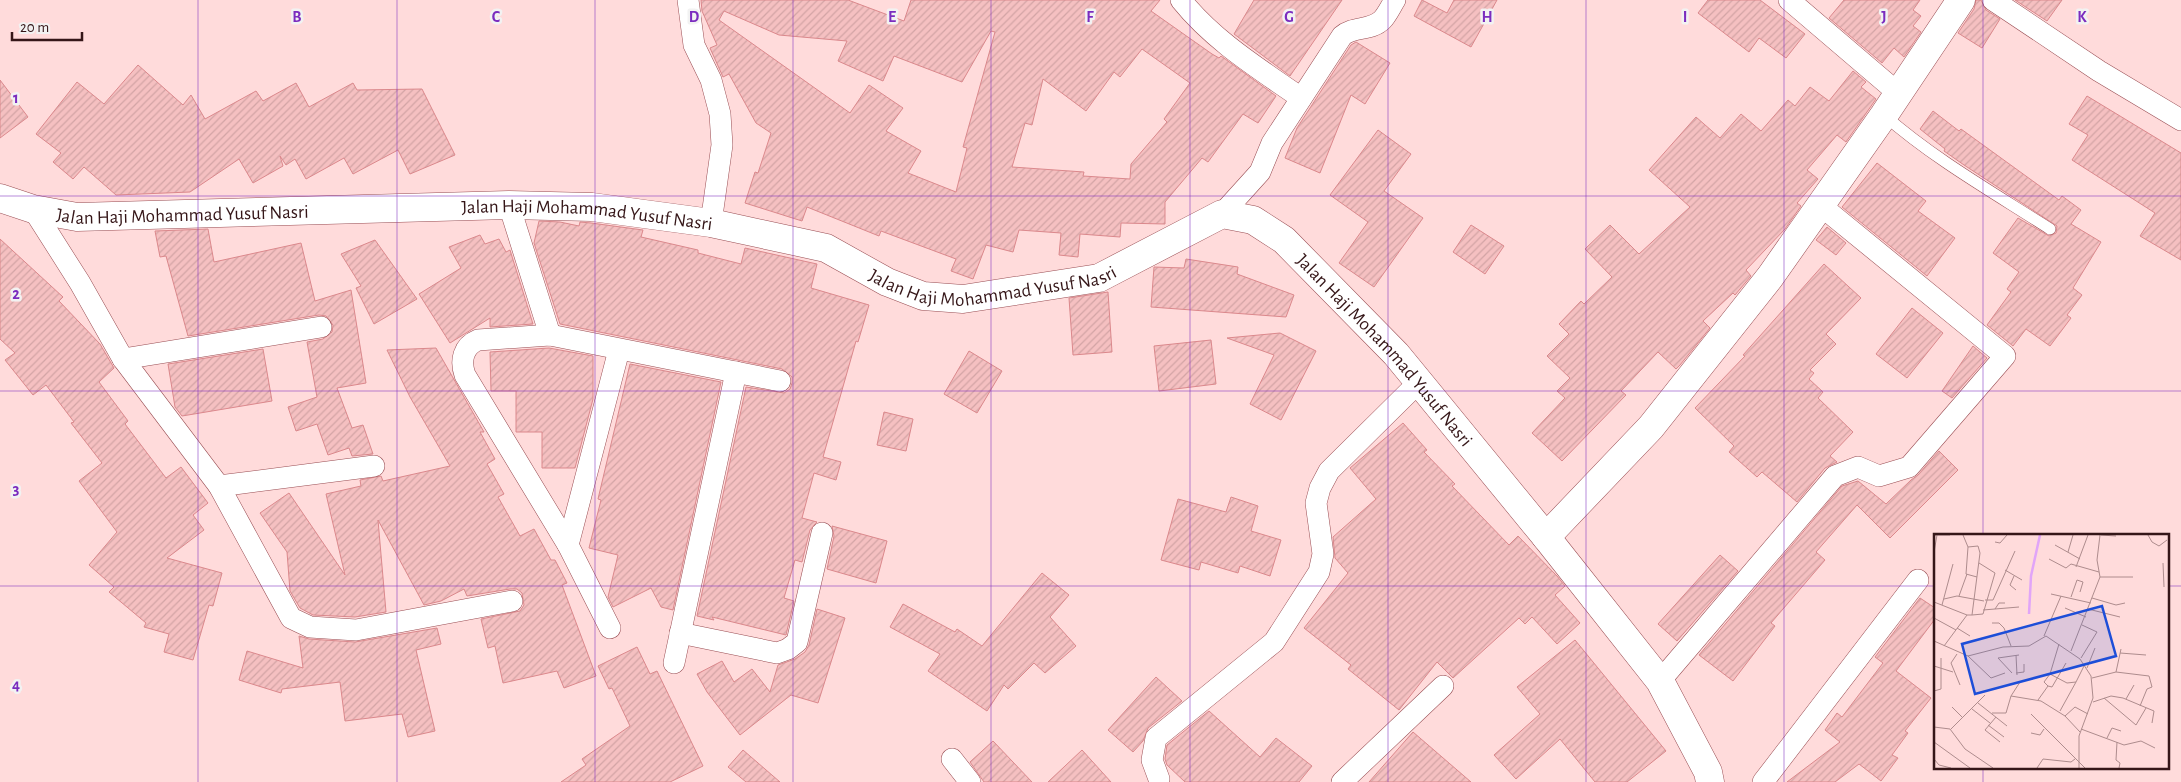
<svg xmlns="http://www.w3.org/2000/svg" width="2181" height="782" font-family="'Alegreya Sans',sans-serif">
<style>
.building{fill:url(#building-hatch);stroke:#db888c;fill-rule:evenodd}
.lines{fill:none;stroke-linecap:round;stroke-linejoin:round}
.lane-casing{stroke:#994d53;stroke-width:12}
.street-casing{stroke:#994d53;stroke-width:22}
.secondary-casing{stroke:#994d53;stroke-width:29}
.lane{stroke:#fff;stroke-width:11}
.street{stroke:#fff;stroke-width:21}
.secondary{stroke:#fff;stroke-width:28}
.grid{fill:none;stroke:#7b2cbf;stroke-width:1;stroke-opacity:0.55}
.labels{text-anchor:middle;stroke-width:5;stroke-linejoin:round;paint-order:stroke}
.street-label{font-size:19px;fill:#351618;stroke:#f2f2f2}
.inset-river{fill:none;stroke:#e1a5f8;stroke-width:2.5}
.inset-road{fill:none;stroke:#ae8c8d;stroke-width:1}
.view{fill:#1d4ed8;fill-opacity:0.15;stroke:#1d4ed8;stroke-width:2.5}
.inset-edge{fill:none;stroke:#351618;stroke-width:2.5}
.grid-label{font-size:16px;text-anchor:middle;font-weight:bold;fill:#7b2cbf;stroke:#f2f2f2;stroke-width:5;stroke-linejoin:round;paint-order:stroke}
</style>
<defs>
<pattern id="building-hatch" width="6" height="6" patternUnits="userSpaceOnUse" patternTransform="scale(1.25)"><rect width="6" height="6" fill="#f5c0c1"/><path d="M-1 1l2-2M0 6l6-6M5 7l2-2" fill="none" stroke="#d3a4a5"/></pattern>
</defs>
<rect width="100%" height="100%" fill="#ffdbdb"/>
<g class="building">
<path d="M701 0H848L904 21 911 0H1160L1151 11 1212 54 1219 58 1221 56 1276 96 1258 123 1243 114 1208 162 1202 158 1165 202V224L1121 223 1120 237 1080 234 1078 257 1059 255 1061 233 1019 230 1013 252 986 245 973 279 951 271 956 259 881 231 879 236 807 207 802 221 745 203 755 172 758 173 771 133 756 123 729 74 723 77 710 48 717 45 702 11ZM724 11 779 35 847 41 838 61 883 81 894 56 962 82 991 31 995 32 963 147 967 148 956 192 908 173 921 151 886 131 903 108 869 85 850 113 719 20ZM1142 49 1190 83 1164 119 1167 122 1131 164 1130 179 1083 176 1084 172 1012 167 1025 123 1032 125 1043 79 1086 111 1114 72 1120 77Z"/>
<polygon points="1254,0 1342,0 1290,76 1234,34"/>
<polygon points="1422,0 1447,13 1454,0 1497,0 1471,47 1414,16"/>
<polygon points="1708,0 1760,0 1805,34 1786,58 1759,38 1749,52 1698,13"/>
<polygon points="1844,0 1920,0 1913,10 1921,16 1913,26 1921,32 1904,57 1894,48 1882,63 1829,18"/>
<polygon points="1976,0 1981,0 1986,10 2000,19 1982,48 1958,33 1974,9"/>
<polygon points="2015,0 2062,0 2047,21"/>
<polygon points="1356,42 1390,63 1365,104 1351,95 1320,173 1285,158 1297,128 1351,45"/>
<polygon points="138,65 183,105 191,95 205,119 256,91 263,101 296,83 309,107 353,83 357,90 422,89 455,155 410,174 398,150 353,174 344,158 306,179 295,159 286,165 280,156 283,166 253,183 239,159 190,192 116,195 84,167 73,179 53,162 61,153 36,134 77,82 104,104"/>
<polygon points="1853,71 1866,82 1861,87 1876,99 1846,142 1837,135 1807,170 1818,179 1797,203 1801,206 1785,229 1746,270 1751,276 1735,295 1733,293 1703,321 1710,328 1680,365 1676,369 1658,352 1621,391 1626,395 1562,461 1532,433 1565,398 1557,391 1570,378 1547,356 1569,334 1559,324 1581,301 1584,304 1612,277 1585,249 1610,225 1639,254 1690,207 1649,170 1696,117 1720,138 1741,114 1761,131 1788,100 1795,106 1810,87 1829,101"/>
<polygon points="0,80 28,117 0,138"/>
<polygon points="2087,96 2181,153 2181,260 2140,236 2155,213 2072,160 2088,135 2069,124"/>
<polygon points="1933,111 1959,131 1961,129 2059,200 2062,196 2081,210 2071,224 2101,242 2073,288 2082,295 2067,315 2071,318 2050,346 2026,329 2013,346 1987,325 2011,292 2007,289 2019,272 1993,253 2018,218 2049,236 2056,233 2057,226 1964,165 1944,151 1945,149 1920,129"/>
<polygon points="1378,130 1411,154 1384,191 1423,218 1374,287 1339,263 1368,222 1330,195"/>
<polygon points="1877,163 1926,201 1918,211 1955,238 1927,276 1842,207"/>
<polygon points="539,221 560,222 579,226 580,222 591,223 643,230 641,237 698,250 698,253 741,264 745,248 817,264 811,288 869,305 858,342 856,341 823,457 841,462 836,480 814,473 802,518 817,522 810,530 802,562 795,560 784,598 794,601 786,635 712,617 714,620 697,616 746,387 784,393 790,389 792,383 792,377 782,369 560,324 534,243"/>
<polygon points="1471,225 1504,246 1485,274 1453,252"/>
<polygon points="1827,227 1846,243 1836,255 1816,240"/>
<polygon points="208,229 214,262 301,243 315,301 351,290 366,383 337,388 352,428 363,425 373,454 352,456 349,448 328,455 317,424 296,431 288,407 317,397 307,342 323,339 332,332 333,325 326,316 319,315 188,336 166,256 160,257 155,231"/>
<polygon points="480,235 485,244 499,239 506,252 510,250 533,324 490,327 490,318 450,343 419,294 461,268 449,247"/>
<polygon points="0,239 63,297 59,301 100,344 114,368 99,382 128,421 125,424 166,478 181,467 208,503 193,515 204,530 167,558 222,573 213,606 209,605 193,660 164,652 169,634 144,627 146,623 109,592 114,587 89,565 117,532 79,481 102,463 71,423 74,422 46,385 33,395 5,360 15,353 0,339"/>
<polygon points="375,240 417,299 374,324 356,288 361,286 341,254"/>
<polygon points="1186,259 1238,267 1237,274 1294,295 1286,317 1151,307 1154,267 1184,268"/>
<polygon points="1824,264 1861,298 1826,334 1836,344 1810,370 1814,373 1809,379 1823,392 1818,398 1853,432 1830,456 1837,462 1825,468 1797,502 1762,472 1757,477 1729,452 1734,446 1695,408 1745,356 1743,355"/>
<polygon points="1108,292 1112,352 1073,355 1069,298"/>
<polygon points="1912,308 1943,333 1907,378 1876,354"/>
<polygon points="1280,333 1316,351 1281,420 1250,404 1274,355 1227,338"/>
<polygon points="1211,340 1216,384 1159,391 1154,346"/>
<polygon points="1973,346 1987,358 1952,398 1942,391"/>
<polygon points="436,348 484,432 480,432 495,459 487,464 504,494 498,497 520,536 534,529 551,560 555,560 567,583 562,585 596,676 564,688 557,671 503,683 495,646 488,648 481,619 520,611 524,605 522,593 517,589 510,589 467,596 464,589 441,601 424,605 378,520 386,612 355,617 313,615 300,608 290,591 287,552 260,513 289,493 345,575 326,494 361,486 360,480 381,476 383,481 450,466 410,397 387,350"/>
<polygon points="549,348 593,356 593,399 575,468 542,468 542,432 516,432 516,391 491,391 490,352"/>
<polygon points="263,349 272,401 182,416 175,407 168,364"/>
<polygon points="969,351 1002,371 977,413 944,394"/>
<polygon points="630,364 721,382 673,610 661,607 651,588 613,607 608,597 618,555 589,548 601,500 598,499"/>
<polygon points="884,412 913,419 906,451 877,445"/>
<polygon points="1403,423 1427,450 1424,452 1455,484 1452,486 1509,545 1518,536 1557,576 1565,586 1555,595 1580,623 1557,644 1532,617 1525,624 1519,618 1453,678 1437,662 1399,710 1348,669 1351,665 1304,628 1348,573 1335,558 1333,537 1376,499 1350,468"/>
<polygon points="1939,451 1958,470 1890,538 1857,505 1816,552 1825,560 1771,623 1775,626 1733,681 1699,655 1842,486 1858,481 1886,504 1911,480 1918,475"/>
<polygon points="1231,497 1258,506 1251,531 1281,540 1270,576 1240,566 1238,573 1201,562 1199,570 1161,560 1178,499 1226,512"/>
<polygon points="832,526 887,541 876,583 827,569 834,536"/>
<polygon points="1720,555 1738,571 1677,641 1658,624"/>
<polygon points="1042,573 1069,595 1050,617 1076,646 1045,673 1034,663 1008,689 1004,685 987,711 928,671 940,654 890,627 903,604 955,632 957,629 982,646"/>
<polygon points="1920,598 1935,608 1935,619 1896,671 1931,698 1905,731 1908,733 1892,755 1898,758 1881,781 1859,764 1835,782 1787,782 1840,742 1825,730 1837,713 1842,717 1883,663 1875,657"/>
<polygon points="817,609 845,618 818,703 791,695 740,735 707,692 697,674 722,661 734,682 752,669 770,692 778,665 795,659 805,652 809,645"/>
<polygon points="437,628 441,644 416,650 435,731 408,737 402,714 345,721 340,682 282,689 281,693 239,680 247,651 303,668 299,636 309,639 355,642"/>
<polygon points="1575,640 1666,751 1627,782 1595,782 1560,739 1516,779 1494,755 1540,714 1517,687"/>
<polygon points="637,647 650,674 657,671 703,766 670,782 561,782 586,765 582,759 630,726 612,688 609,689 598,666"/>
<polygon points="1156,677 1182,701 1148,728 1143,741 1133,752 1108,730"/>
<polygon points="1209,711 1260,757 1276,738 1312,766 1299,782 1185,782 1167,765 1165,759 1167,745"/>
<polygon points="1413,732 1471,782 1369,782"/>
<polygon points="993,741 1032,782 984,782 970,762"/>
<polygon points="743,750 780,782 746,782 728,767"/>
<polygon points="1082,750 1111,782 1048,782"/>
</g>
<g class="lines">
<defs>
<path id="lane" d="M1884 115C1934 159 1994 193 2050 229"/>
<g id="street">
<polyline points="688,0 694,45 711,80 720,114 722,145 711,223"/>
<path d="M1181 0C1214 41 1258 68 1301 98"/>
<polyline points="1789,0 1898,93"/>
<polyline points="1993,0 2099,71 2181,120"/>
<polyline points="509,205 550,335"/>
<polyline points="33,209 80,283 123,359 219,486 291,618 310,627 356,630 512,601"/>
<path d="M1222 214 1260 172 1272 143 1342 36C1353 26 1371 31 1382 20 1387 15 1391 6 1395 0"/>
<polyline points="123,359 321,327"/>
<polyline points="219,486 374,466"/>
<polyline points="568,545 619,350"/>
<path d="M610 628 568 545 465 375C460 361 463 346 478 340L550 335 780 381"/>
<polyline points="680,633 777,653 788,649 797,642 822,533"/>
<polyline points="674,663 736,372"/>
<polyline points="1660,681 1835,476 1858,467 1879,476 1909,467 2005,356 1820,205"/>
<polyline points="952,759 970,782"/>
<polyline points="1159,779 1152,760 1156,738 1274,642 1319,572 1323,554 1316,503 1320,488 1329,471 1419,382"/>
<polyline points="1342,782 1443,686"/>
<polyline points="1763,782 1918,580"/>
</g>
<g id="secondary">
<path id="s1" d="M0 198 33 209 77 217 509 205 592 207 711 223 826 248 887 282 923 296 963 299 1099 278 1222 214 1253 220 1284 240 1396 354 1419 382 1546 537 1660 681 1708 772 1710 782"/>
<polyline points="1546,537 1651,427 1770,277 1884,115 1961,0"/>
</g>
</defs>
<use href="#lane" class="lane-casing"/>
<use href="#street" class="street-casing"/>
<use href="#secondary" class="secondary-casing"/>
<use href="#lane" class="lane"/>
<use href="#street" class="street"/>
<use href="#secondary" class="secondary"/>
</g>
<path class="grid" d="M198 0V782M397 0V782M595 0V782M793 0V782M991 0V782M1190 0V782M1388 0V782M1586 0V782M1784 0V782M1983 0V536M0 196H2181M0 391H2181M0 586H1935M2167 586H2181M1983 768V782"/>
<g class="labels">
<g class="street-label">
<text dy="7" stroke="none"><textPath href="#s1" startOffset="185">Jalan Haji Mohammad Yusuf Nasri</textPath></text>
<text dy="7" stroke="none"><textPath href="#s1" startOffset="590">Jalan Haji Mohammad Yusuf Nasri</textPath></text>
<text dy="7" stroke="none"><textPath href="#s1" startOffset="1010">Jalan Haji Mohammad Yusuf Nasri</textPath></text>
<text dy="7" stroke="none"><textPath href="#s1" startOffset="1475">Jalan Haji Mohammad Yusuf Nasri</textPath></text>
</g>
</g>
<g transform="translate(1934 534)">
<rect width="235" height="235" fill="#ffdbdb"/>
<path class="inset-river" d="M95 80 97 42 106 1"/>
<path class="inset-road" d="M0 1H16M167 1 182 2M214 1 218 8 225 12 233 6M61 8 66 9 73 1M121 11 146 25M34 13 32 40 43 43M0 18 3 1M134 18 139 1M115 25 132 34 137 30 165 38M229 29 230 53M142 33 154 1M71 36 88 46M80 42 76 51 82 56M166 43H199M117 60 157 69M25 62 33 40M137 63 143 46 149 48 146 58M158 64 182 71 191 69M10 65 23 62 50 67M51 66H59L81 17M0 68 33 81M8 71 19 30M131 74 152 83M61 75 85 73M154 75 186 83M49 76 61 75 65 69H71M38 81 49 80 61 39 45 29M0 84 22 96M58 89H65L70 94 77 112M23 94 36 102M110 102 127 62M0 107 34 122 69 113 95 112 112 102 146 125 157 142 159 164 145 202V234M10 112 33 81H38L46 19 44 12 34 13 29 1M137 117 166 43 163 26 166 1M186 119 212 121M23 120 17 129 26 151M82 121 83 141M34 122 57 144 71 139M147 124 163 98 148 91M0 132 19 138M153 134 161 114M182 138 187 115M78 139 64 124 85 121M82 139 90 138V130M116 140 125 110M158 144 182 138 215 142 218 153 213 155 206 172M114 152 110 148 116 140 133 149 142 148 151 130M0 157 7 155V124M77 162 107 167 131 182 146 198M170 164 202 191 212 174M192 165 200 151M104 166 114 152 118 153 132 129M159 168 177 162 189 164 220 177 218 189M44 169 73 192M18 173 29 184M38 175 56 189M126 177 142 148M58 179H72L77 162 86 148M97 180 151 234M131 182 141 173 154 180M62 183 51 196 66 208M54 191 70 203M0 193 16 195 31 215 59 234M17 195 51 161M147 195 190 211 207 207 221 214M97 199 106 201 110 195M173 204 178 194 187 197M0 208 36 234M183 208 182 226 186 229 185 234M0 225 5 231 17 234M103 234 109 225 137 228 141 225"/>
<path class="view" d="M168 72 182 122 41 160 28 110Z"/>
<rect width="235" height="235" class="inset-edge"/>
</g>
<g class="grid-label">
<text x="297" y="22">B</text>
<text x="496" y="22">C</text>
<text x="694" y="22">D</text>
<text x="892" y="22">E</text>
<text x="1090" y="22">F</text>
<text x="1289" y="22">G</text>
<text x="1487" y="22">H</text>
<text x="1685" y="22">I</text>
<text x="1884" y="22">J</text>
<text x="2082" y="22">K</text>
<text x="16" y="103">1</text>
<text x="16" y="299">2</text>
<text x="16" y="494">3</text>
<text x="16" y="690">4</text>
</g>
<path d="M12 32v8h70v-8" fill="none" stroke="#351618" stroke-width="2.5"/>
<text x="20" y="32" font-size="15" fill="#351618" stroke="#f2f2f2" stroke-width="4" paint-order="stroke">20 m</text>
</svg>
